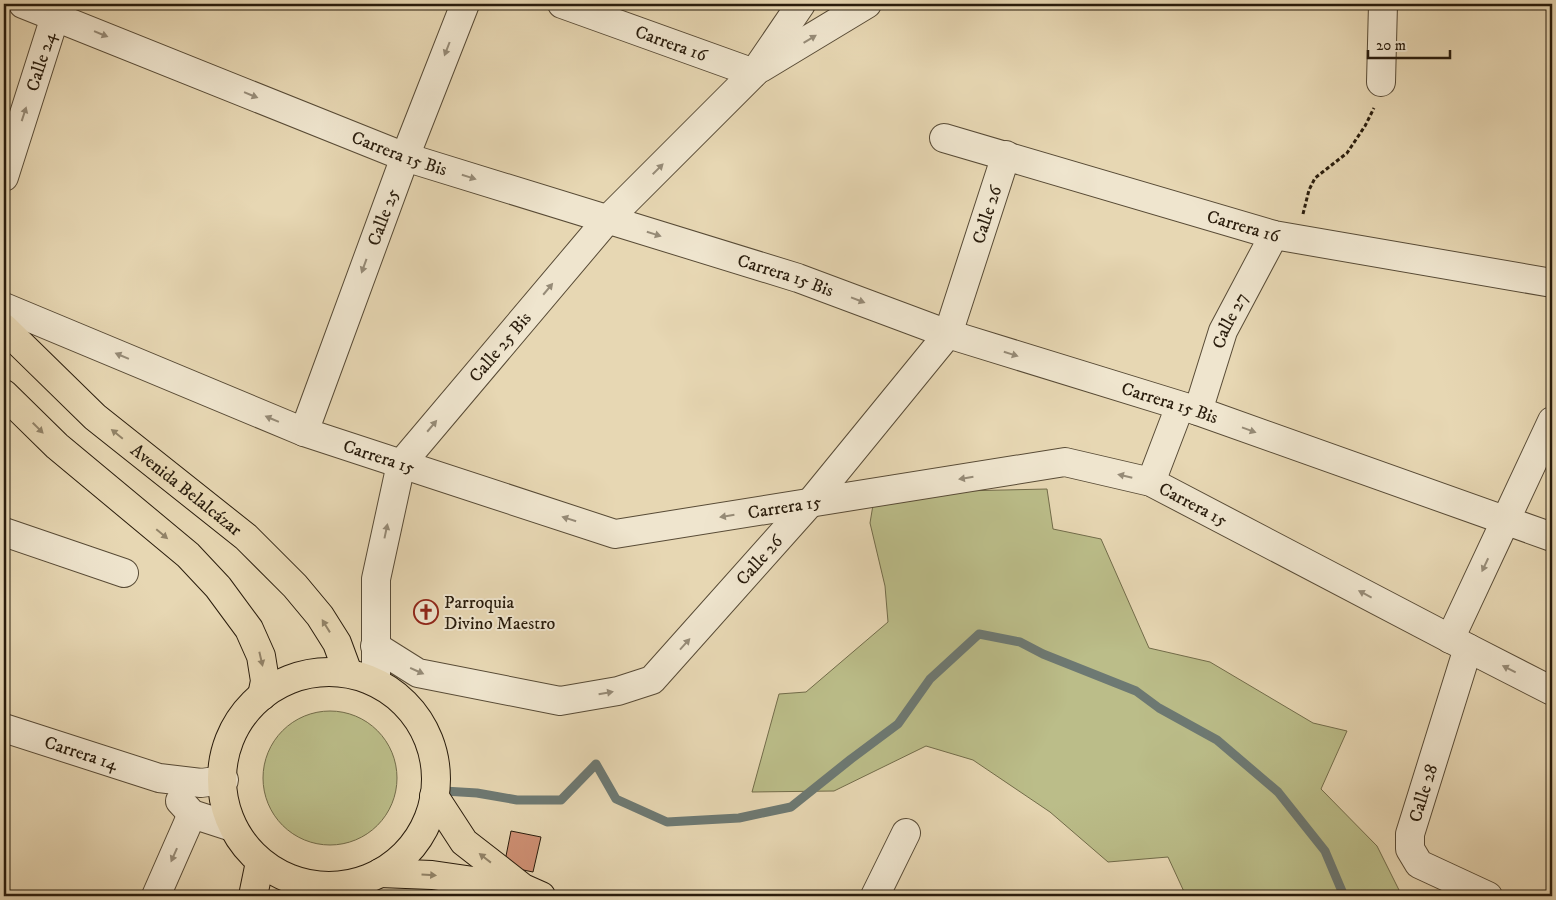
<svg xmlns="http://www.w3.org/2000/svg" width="1556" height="900" font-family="'IM FELL DW Pica',serif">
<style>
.green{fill:#bbbd89;stroke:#726c4a}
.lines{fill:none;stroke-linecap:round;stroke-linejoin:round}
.stream{stroke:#6d7973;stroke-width:9}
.building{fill:#cf9074;stroke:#291c0c}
.minor-casing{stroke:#584b36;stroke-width:30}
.major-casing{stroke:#291c0c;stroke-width:30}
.path{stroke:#291c0c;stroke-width:3;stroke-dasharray:4 2.5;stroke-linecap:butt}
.minor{stroke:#efe5ce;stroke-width:28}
.major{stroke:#e7d7b3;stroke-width:28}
.oneway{fill:#968b77}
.oneway2{fill:#928368}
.labels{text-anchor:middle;stroke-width:4;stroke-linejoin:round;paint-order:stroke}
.street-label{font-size:18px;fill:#291c0c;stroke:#efe5ce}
.poi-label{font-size:18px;fill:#291c0c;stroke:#efe5ce;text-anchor:start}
</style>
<rect width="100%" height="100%" fill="#e7d7b3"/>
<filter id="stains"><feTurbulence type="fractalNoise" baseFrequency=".004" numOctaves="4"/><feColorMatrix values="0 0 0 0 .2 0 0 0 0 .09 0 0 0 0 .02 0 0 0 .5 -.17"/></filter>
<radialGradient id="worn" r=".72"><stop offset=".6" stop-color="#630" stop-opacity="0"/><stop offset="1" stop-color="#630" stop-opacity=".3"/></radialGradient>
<g class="green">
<polygon points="1047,489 1053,529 1101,539 1149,648 1210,662 1313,723 1347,731 1321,789 1377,846 1402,896 1186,896 1168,857 1108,862 1050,812 973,760 926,746 834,791 752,792 779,694 806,692 888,622 885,586 870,523 875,493"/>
<circle cx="330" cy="778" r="67"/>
</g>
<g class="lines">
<g class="stream">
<polyline points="1519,4 1524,5 1534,4"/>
<polyline points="444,791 477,793 517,800 561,800 596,764 616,799 667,822 739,818 791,807 851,759 898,724 930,679 979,634 1020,642 1043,654 1136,691 1159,708 1217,740 1278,792 1325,851 1344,896"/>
</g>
</g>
<polygon class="building" points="511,831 541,837 533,872 504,866"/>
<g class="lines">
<defs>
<g id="minor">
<path id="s1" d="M23 4 405 157 798 278 948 334 1198 411 1552 537"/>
<path id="s2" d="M562 4 754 73"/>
<polyline points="761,68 867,4"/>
<polyline points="1381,82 1383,4"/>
<path id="s3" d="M944 138 1274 235 1552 283"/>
<path id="s4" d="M4 177 59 4"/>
<path id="s5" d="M4 307 304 432 615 534 1065 462 1151 482 1468 648 1552 691"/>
<path id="s6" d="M1198 411 1223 331 1274 235"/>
<path id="s7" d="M304 432 405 157 465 4"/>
<polyline points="1151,482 1180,406"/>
<polyline points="4,532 124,573"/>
<polyline points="1450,639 1552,421"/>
<path id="s8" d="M375 646 418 673 560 701 618 691 652 680 810 503 948 334 1006 155"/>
<polyline points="1468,648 1410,834 1410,849 1419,864 1488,896"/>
<path id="s9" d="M376 680V579L401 464 607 220 754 73 801 4"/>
<path id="s10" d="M4 728 159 778 201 783 224 780"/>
<polyline points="180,801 192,814 229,826"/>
<polyline points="156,896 192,814"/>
<polyline points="875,896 906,833"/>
</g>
<g id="major">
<path id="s11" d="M4 328 95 417 246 537 295 586 320 616 337 643 347 670"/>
<polyline points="4,394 57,446 188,555 218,587 249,629 261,656 265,681 262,696"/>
<circle cx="329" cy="779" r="107"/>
<polyline points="434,796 464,842 523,888 541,896"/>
<polyline points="380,873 432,875 521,888"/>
<polyline points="253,896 260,862"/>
</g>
</defs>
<use href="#minor" class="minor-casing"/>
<use href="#major" class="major-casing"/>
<polyline class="path" points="1303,214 1309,190 1315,178 1347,153 1365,126 1374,108"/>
<use href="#minor" class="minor"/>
<use href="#major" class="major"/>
</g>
<defs><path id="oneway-solid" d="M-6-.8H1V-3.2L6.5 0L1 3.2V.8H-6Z" transform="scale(1.25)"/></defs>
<g class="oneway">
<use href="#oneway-solid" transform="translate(101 34) rotate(22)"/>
<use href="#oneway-solid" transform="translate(810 39) rotate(-31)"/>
<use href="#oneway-solid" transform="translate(447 49) rotate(111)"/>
<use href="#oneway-solid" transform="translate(251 95) rotate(22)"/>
<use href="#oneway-solid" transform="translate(24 114) rotate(-72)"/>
<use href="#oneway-solid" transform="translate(658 169) rotate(-45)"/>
<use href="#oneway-solid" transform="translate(469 177) rotate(17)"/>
<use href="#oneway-solid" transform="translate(654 234) rotate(17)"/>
<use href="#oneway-solid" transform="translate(364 266) rotate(110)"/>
<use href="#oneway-solid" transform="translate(548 289) rotate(-50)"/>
<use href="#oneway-solid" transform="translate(858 300) rotate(21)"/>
<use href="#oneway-solid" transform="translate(1011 354) rotate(17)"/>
<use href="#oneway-solid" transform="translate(122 356) rotate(-157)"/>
<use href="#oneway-solid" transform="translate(272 419) rotate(-157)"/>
<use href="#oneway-solid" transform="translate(432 426) rotate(-50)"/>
<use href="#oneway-solid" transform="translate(1249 430) rotate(20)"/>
<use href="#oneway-solid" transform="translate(1125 476) rotate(-167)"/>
<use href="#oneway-solid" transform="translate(966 478) rotate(171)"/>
<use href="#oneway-solid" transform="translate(727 516) rotate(171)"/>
<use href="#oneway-solid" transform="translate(569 519) rotate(-162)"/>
<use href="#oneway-solid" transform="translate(386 531) rotate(-78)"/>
<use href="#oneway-solid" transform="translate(1485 565) rotate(115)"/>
<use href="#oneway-solid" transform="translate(1365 594) rotate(-152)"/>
<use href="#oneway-solid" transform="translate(685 644) rotate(-48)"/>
<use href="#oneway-solid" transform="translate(1509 669) rotate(-153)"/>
<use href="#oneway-solid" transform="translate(417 671) rotate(24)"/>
<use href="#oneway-solid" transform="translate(606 693) rotate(-10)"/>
<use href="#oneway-solid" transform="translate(174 855) rotate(114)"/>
</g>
<g class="oneway2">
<use href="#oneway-solid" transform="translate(38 428) rotate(45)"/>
<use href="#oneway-solid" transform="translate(117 434) rotate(-141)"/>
<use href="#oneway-solid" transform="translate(162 534) rotate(40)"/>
<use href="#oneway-solid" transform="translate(326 626) rotate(-122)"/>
<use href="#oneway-solid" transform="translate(261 659) rotate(77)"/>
<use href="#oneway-solid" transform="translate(485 858) rotate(-142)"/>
<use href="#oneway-solid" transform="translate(429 875) rotate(4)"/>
</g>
<defs>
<symbol id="church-ring" viewBox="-11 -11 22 22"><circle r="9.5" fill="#efe5ce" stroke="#8f2418" stroke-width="1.5"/><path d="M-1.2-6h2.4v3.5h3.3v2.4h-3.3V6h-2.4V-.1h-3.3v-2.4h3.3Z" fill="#8f2418"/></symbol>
</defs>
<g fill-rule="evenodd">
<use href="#church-ring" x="412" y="598" width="28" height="28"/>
</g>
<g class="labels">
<g class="street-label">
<text dy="6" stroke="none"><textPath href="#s2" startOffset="116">Carrera 16</textPath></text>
<text dy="6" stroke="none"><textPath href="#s4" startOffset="121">Calle 24</textPath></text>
<text dy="6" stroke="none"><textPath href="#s1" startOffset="405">Carrera 15 Bis</textPath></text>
<text dy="6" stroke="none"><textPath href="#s8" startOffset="871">Calle 26</textPath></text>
<text dy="6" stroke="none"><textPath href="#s7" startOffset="229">Calle 25</textPath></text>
<text dy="6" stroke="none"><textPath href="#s3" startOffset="312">Carrera 16</textPath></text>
<text dy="6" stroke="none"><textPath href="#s1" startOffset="810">Carrera 15 Bis</textPath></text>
<text dy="6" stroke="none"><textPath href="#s6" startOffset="96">Calle 27</textPath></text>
<text dy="6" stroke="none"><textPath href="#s9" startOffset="372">Calle 25 Bis</textPath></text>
<text dy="6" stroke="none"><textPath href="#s1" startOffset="1215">Carrera 15 Bis</textPath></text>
<text dy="6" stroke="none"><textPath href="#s5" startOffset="404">Carrera 15</textPath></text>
<text dy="6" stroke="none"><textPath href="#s11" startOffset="244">Avenida Belalcázar</textPath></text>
<text dy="6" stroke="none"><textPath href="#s5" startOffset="1244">Carrera 15</textPath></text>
<text dy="6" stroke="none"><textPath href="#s5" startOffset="824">Carrera 15</textPath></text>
<text dy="6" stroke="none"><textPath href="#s8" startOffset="451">Calle 26</textPath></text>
<text dy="6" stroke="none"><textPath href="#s10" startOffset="81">Carrera 14</textPath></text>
<text transform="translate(1423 793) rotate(-73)" y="6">Calle 28</text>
</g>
<g class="poi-label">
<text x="444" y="608">Parroquia<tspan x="444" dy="21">Divino Maestro</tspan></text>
</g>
</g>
<rect width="1556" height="900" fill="none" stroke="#e7d7b3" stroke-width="20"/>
<rect x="5" y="5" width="1546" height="890" fill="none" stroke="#291c0c" stroke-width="2.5"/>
<rect x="10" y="10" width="1536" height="880" fill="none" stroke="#291c0c"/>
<path d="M1368 50v8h82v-8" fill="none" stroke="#291c0c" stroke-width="2.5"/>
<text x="1376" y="50" font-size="15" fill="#291c0c" stroke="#efe5ce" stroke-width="4" paint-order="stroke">20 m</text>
<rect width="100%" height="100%" filter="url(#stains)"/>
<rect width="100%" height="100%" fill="url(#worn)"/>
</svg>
